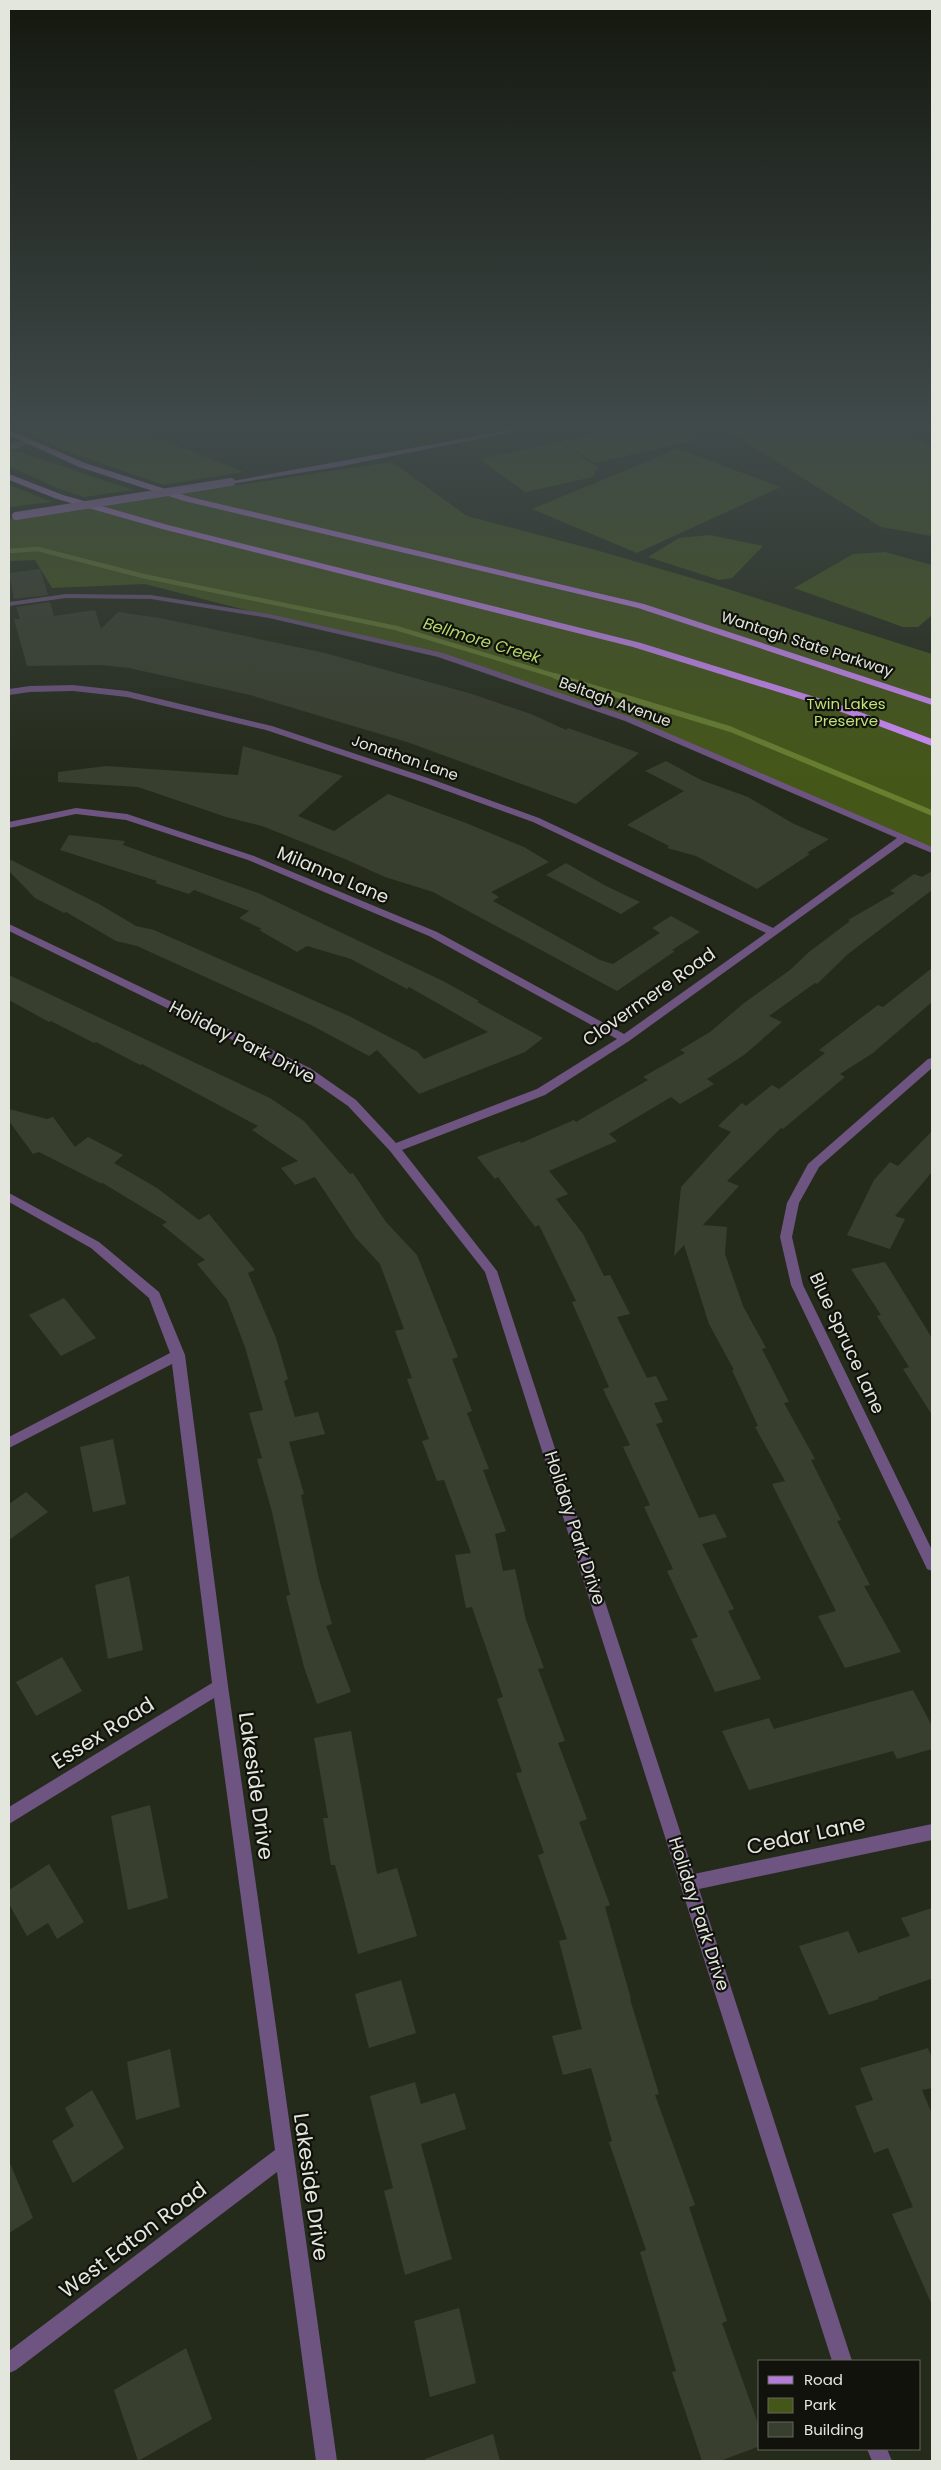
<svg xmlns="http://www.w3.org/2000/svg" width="941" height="2470" font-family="Poppins,sans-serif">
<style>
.green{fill:#455718}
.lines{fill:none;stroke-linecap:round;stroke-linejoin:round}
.stream-far1{stroke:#677f2f;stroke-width:4.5}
.stream{stroke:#677f2f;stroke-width:5.5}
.building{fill:#393f2e}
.service{stroke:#6e5481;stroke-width:6}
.minor{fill:#6e5481;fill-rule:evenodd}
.primary{fill:#b47cd9;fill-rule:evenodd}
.motorway{fill:#d08bfc;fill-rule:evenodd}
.primary-bridge{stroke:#b47cd9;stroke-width:8}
.labels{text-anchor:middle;stroke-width:4.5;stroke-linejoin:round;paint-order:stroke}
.far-street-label{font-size:15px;fill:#e2e6dc;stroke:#10120b}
.far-park-label{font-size:15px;fill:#c0e276;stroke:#10120b}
.far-water-label{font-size:16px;font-style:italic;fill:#b5d76b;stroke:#10120b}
.street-label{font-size:18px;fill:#e2e6dc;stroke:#10120b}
.near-street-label{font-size:21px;fill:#e2e6dc;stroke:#10120b}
</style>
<rect width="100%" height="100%" fill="#252b1b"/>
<g class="green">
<polygon points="22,430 138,430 244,472 163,485 64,450"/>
<polygon points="612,430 691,430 704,438 594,463 561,441"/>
<polygon points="726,430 901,430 932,447 932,536 881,527"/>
<polygon points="560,442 597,467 593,477 525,492 479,459"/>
<polygon points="677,449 781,487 637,553 532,509"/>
<polygon points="9,451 19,452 133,490 84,497 57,488 9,466"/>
<polygon points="392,462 467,516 596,550 712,584 932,654 932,850 628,719 440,655 269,616 145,584 52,588 35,560 9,561 9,519"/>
<polygon points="9,485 52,502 9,507"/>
<polygon points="710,535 763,546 732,578 719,580 648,557 679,538"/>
<polygon points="885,552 932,565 932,615 918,627 903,627 794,588 853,554"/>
</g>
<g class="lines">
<polyline class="stream-far1" points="9,551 38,549 143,576 396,628 559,677"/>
<polyline class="stream" points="555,676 730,729 932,813"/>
</g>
<g class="building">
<polygon points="40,569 48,595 14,599 9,573"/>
<polygon points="50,602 54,616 95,610 101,629 118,612 160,618 325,653 472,694 531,714 566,730 568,728 639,753 576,804 410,743 250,695 129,668 101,665 27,666 14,619 20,619 16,607"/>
<polygon points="243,746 343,776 298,816 334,831 388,794 466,823 524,847 549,862 491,892 499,897 493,901 600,960 613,964 660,933 652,928 671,916 700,932 672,950 675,951 617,991 433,892 385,877 345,859 262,826 226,817 138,787 58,782 58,772 106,766 238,775"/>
<polygon points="666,761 701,780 748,797 794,824 829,839 807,853 810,854 757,889 696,856 667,848 669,846 627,825 684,791 645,771"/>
<polygon points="69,835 125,841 123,845 258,893 445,982 479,1001 477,1002 543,1038 525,1052 419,1094 377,1050 369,1056 311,1025 137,946 116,941 66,912 64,913 35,898 9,871 9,859 99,904 136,926 154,930 349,1016 418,1052 424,1059 488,1032 409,987 407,989 351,959 307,946 297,952 259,930 262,929 239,918 249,911 194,890 189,894 155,883 157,881 60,850"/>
<polygon points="566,863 606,886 640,902 621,914 546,875"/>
<polygon points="932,871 932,890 848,954 817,984 815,983 769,1016 782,1022 744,1055 707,1079 714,1084 680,1104 671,1097 609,1134 617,1141 549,1171 568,1194 556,1199 583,1234 604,1276 610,1275 630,1314 617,1317 647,1378 656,1376 668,1400 654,1403 663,1422 656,1424 699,1518 715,1514 727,1537 702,1544 734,1609 728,1611 761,1679 715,1692 691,1639 698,1637 667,1571 673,1569 644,1507 650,1505 623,1447 630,1445 603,1389 609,1387 572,1302 576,1301 539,1225 535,1227 498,1177 495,1179 477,1157 520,1141 521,1143 574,1120 576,1122 648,1080 643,1077 685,1053 680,1050 710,1032 744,1003 790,970 809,952 850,921 848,920 895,893 890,891 914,874 922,877"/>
<polygon points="932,968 932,1002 873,1053 840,1074 845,1077 783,1129 781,1128 727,1181 739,1186 703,1225 727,1227 725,1254 743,1306 766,1348 762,1349 789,1402 784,1403 815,1459 811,1460 841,1520 837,1521 870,1585 864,1586 901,1652 845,1668 818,1616 836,1611 772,1484 785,1481 755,1427 758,1426 732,1370 734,1370 709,1324 684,1245 674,1256 681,1187 731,1132 718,1126 742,1103 746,1106 772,1085 779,1089 825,1053 819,1050 878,1005 883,1007"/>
<polygon points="9,975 270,1098 304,1121 350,1174 353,1173 386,1222 417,1255 458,1357 452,1359 472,1411 467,1413 489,1469 483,1470 506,1531 495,1534 503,1571 515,1569 526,1620 544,1668 538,1669 565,1741 558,1743 587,1819 579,1822 610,1905 605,1907 631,1999 630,1999 659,2094 655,2095 695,2205 689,2207 727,2321 722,2323 760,2429 760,2446 720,2461 702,2461 672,2372 676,2371 640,2252 646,2250 609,2142 612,2141 591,2068 563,2075 552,2036 582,2029 559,1941 567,1939 538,1855 544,1853 516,1773 522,1772 497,1699 503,1697 472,1607 466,1608 455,1555 471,1553 444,1480 437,1481 422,1441 429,1439 407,1379 412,1378 395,1331 404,1329 380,1264 355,1237 315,1177 295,1185 281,1168 298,1161 252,1130 258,1126 142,1064 140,1065 96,1042 94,1043 51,1021 49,1022 9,1000"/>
<polygon points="9,1109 47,1119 53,1117 75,1147 88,1137 123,1155 114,1163 157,1188 199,1220 209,1214 255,1270 248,1273 276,1338 288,1379 284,1381 295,1417 318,1412 325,1434 289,1442 304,1494 301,1495 319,1579 332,1624 326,1626 351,1692 317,1704 304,1667 286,1596 290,1595 272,1512 257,1459 262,1458 249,1413 263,1410 245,1347 227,1300 197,1264 205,1260 162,1225 167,1222 101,1182 102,1184 39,1152 33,1154 9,1121"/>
<polygon points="932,1131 932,1172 895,1216 905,1219 890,1249 847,1235 874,1180 890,1162 898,1166"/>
<polygon points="885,1262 932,1338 932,1415 903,1369 909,1367 877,1316 881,1315 851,1269"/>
<polygon points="64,1298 96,1338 61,1356 29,1315"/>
<polygon points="113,1439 126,1504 93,1512 80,1447"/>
<polygon points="26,1492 48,1512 9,1540 9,1504"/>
<polygon points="129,1576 143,1650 108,1659 95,1585"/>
<polygon points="62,1657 82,1691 36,1716 16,1682"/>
<polygon points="913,1690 932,1726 932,1749 897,1759 893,1751 749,1790 722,1731 769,1718 774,1729"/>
<polygon points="351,1731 377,1874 397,1868 417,1936 358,1954 335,1865 331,1865 323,1818 328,1818 314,1738"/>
<polygon points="150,1805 168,1898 128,1910 111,1816"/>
<polygon points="49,1864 84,1922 57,1939 48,1923 27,1936 9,1904 9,1890"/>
<polygon points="932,1908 932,1981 931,1979 878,1997 879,1999 829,2015 799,1946 848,1931 858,1953 910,1936 901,1918"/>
<polygon points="401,1980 416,2033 369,2048 355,1994"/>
<polygon points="928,2048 932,2058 932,2088 922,2090 932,2114 932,2305 892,2214 913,2207 888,2148 874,2153 855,2106 873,2100 860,2068"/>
<polygon points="170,2049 180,2107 136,2120 127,2062"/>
<polygon points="415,2082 421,2104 455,2093 466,2129 421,2144 452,2259 405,2275 384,2191 393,2188 370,2096"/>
<polygon points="92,2090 124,2148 73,2183 52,2141 74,2126 65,2108"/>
<polygon points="9,2161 33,2218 9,2233"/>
<polygon points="459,2308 476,2383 430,2397 414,2321"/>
<polygon points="186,2348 212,2419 138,2461 114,2390"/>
<polygon points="493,2434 500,2461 425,2461 425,2459"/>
</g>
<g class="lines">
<polyline class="service" points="9,448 29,441"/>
<g class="minor">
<polygon points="473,430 480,430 489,437 484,438"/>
<polygon points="66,594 151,595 269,614 443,653 631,717 932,847 932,853 905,842 629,1041 545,1095 402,1150 497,1271 694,1874 932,1824 932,1840 699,1889 852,2361 832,2361 485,1272 390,1151 348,1106 302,1074 9,931 9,924 310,1068 356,1100 396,1143 537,1089 617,1039 429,936 248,860 126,820 76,814 9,828 9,822 76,808 127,814 254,856 437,932 624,1034 766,933 533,822 425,783 266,730 127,697 73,691 30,692 9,695 9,689 30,686 73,685 127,691 272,726 431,779 539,818 773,928 897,838 625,721 438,657 269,618 151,599 66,598 9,606 9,602"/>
<polygon points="932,1058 932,1068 819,1167 799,1203 792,1237 803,1285 932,1550 932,1571 927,1569 791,1285 780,1237 787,1203 808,1164 928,1059"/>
<polygon points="9,1193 99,1242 159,1292 185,1355 228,1686 337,2461 316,2461 277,2172 16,2370 9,2373 9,2351 275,2150 214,1698 9,1824 9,1807 212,1683 172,1364 9,1448 9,1437 170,1353 149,1298 91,1248 9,1202"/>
<polygon points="867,2449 887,2449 892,2461 872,2461"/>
</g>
<polygon class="primary" points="510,430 523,430 337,467 231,484 227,482"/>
<g class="motorway">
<polygon points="9,430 85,463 190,497 644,604 932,699 932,705 638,608 184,501 79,467 9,435"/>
<polygon points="9,474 63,495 168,525 641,643 844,706 932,739 932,746 836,710 633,647 162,529 57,499 9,480"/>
</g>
<polyline class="primary-bridge" points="16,516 231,482"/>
</g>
<linearGradient id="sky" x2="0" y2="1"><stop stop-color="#14180f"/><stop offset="0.55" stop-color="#404a4a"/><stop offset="1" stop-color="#404a4a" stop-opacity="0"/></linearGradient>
<rect width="941" height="776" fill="url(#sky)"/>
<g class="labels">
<g class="far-street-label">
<text transform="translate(807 644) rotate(18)" y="5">Wantagh State Parkway</text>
<text transform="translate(615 702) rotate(20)" y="5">Beltagh Avenue</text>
<text transform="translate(405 758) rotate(19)" y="5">Jonathan Lane</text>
</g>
<g class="far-park-label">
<text x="846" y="709">Twin Lakes<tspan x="846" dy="17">Preserve</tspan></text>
</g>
<g class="far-water-label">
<text transform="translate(482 640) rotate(17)" y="6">Bellmore Creek</text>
</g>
<g class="street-label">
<text transform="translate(333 875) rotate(23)" y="6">Milanna Lane</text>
<text transform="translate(649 997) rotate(-35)" y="6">Clovermere Road</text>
<text transform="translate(242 1042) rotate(27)" y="6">Holiday Park Drive</text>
<text transform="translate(847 1343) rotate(65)" y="6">Blue Spruce Lane</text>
<text transform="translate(575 1528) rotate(72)" y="6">Holiday Park Drive</text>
<text transform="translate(699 1914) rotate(72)" y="6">Holiday Park Drive</text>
</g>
<g class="near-street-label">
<text transform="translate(103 1733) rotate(-32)" y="7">Essex Road</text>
<text transform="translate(256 1786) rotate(82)" y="7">Lakeside Drive</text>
<text transform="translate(806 1835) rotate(-12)" y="7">Cedar Lane</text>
<text transform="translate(311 2187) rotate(82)" y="7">Lakeside Drive</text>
<text transform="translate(133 2240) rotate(-37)" y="7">West Eaton Road</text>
</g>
</g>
<rect width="941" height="2470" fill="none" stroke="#e2e6dc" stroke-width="20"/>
<rect x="758" y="2360" width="162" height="90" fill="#10120b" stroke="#64675f"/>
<rect x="768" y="2376" width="25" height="8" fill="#b47cd9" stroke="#64675f"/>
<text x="804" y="2385" font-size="15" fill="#e2e6dc">Road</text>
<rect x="768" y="2398" width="25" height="15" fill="#455718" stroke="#64675f"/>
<text x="804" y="2410" font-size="15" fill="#e2e6dc">Park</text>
<rect x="768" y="2422" width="25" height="15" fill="#393f2e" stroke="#64675f"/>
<text x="804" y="2435" font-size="15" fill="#e2e6dc">Building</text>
</svg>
